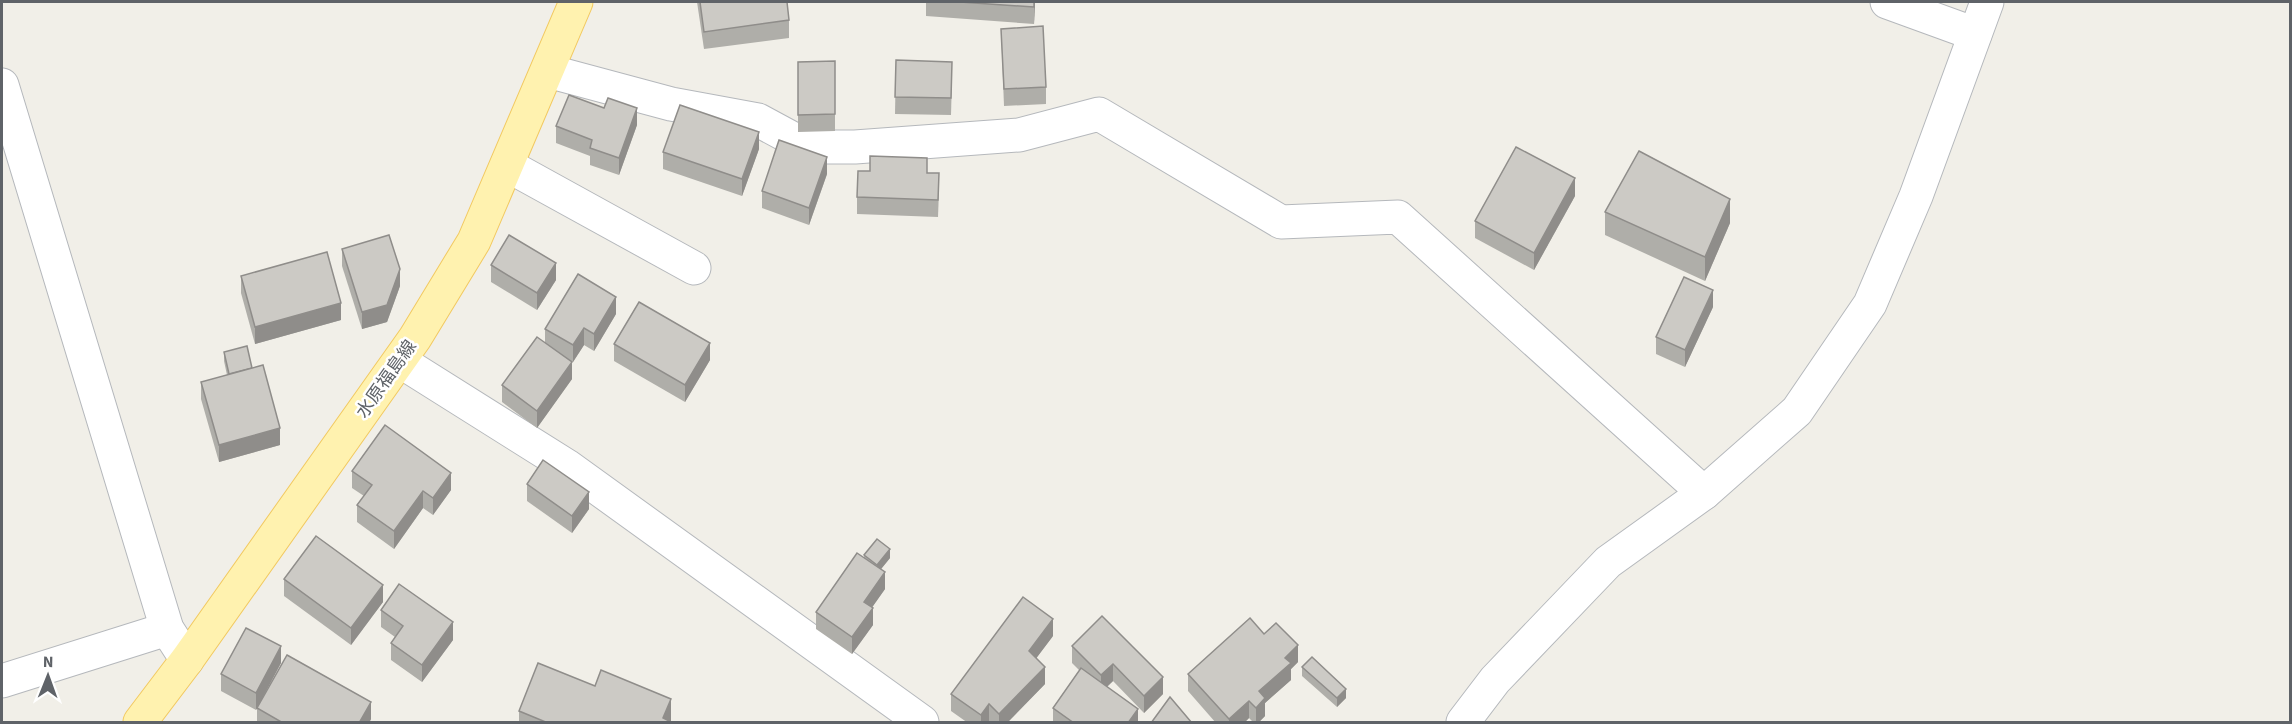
<svg xmlns="http://www.w3.org/2000/svg" width="2292" height="724" font-family="'Source Sans 3','Noto Sans JP',sans-serif">
<style>
.lines{fill:none;stroke-linecap:round;stroke-linejoin:round}
.minor-casing{stroke:#b5b8bc;stroke-width:35}
.major-casing{stroke:#f2c960;stroke-width:35}
.minor{stroke:#fff;stroke-width:33}
.major{stroke:#fff2af;stroke-width:33}
.wall{fill:#afaea9}
.shaded-wall{fill:#8f8d8a}
.building{fill:#cccac5;stroke:#8f8d8a;stroke-width:1.5}
.labels{text-anchor:middle;stroke-width:5;stroke-linejoin:round;paint-order:stroke}
.street-label{font-size:18px;fill:#5f6368;stroke:#fff}
</style>
<rect width="100%" height="100%" fill="#f1efe8"/>
<g class="lines">
<defs>
<g id="minor">
<polyline points="1887,2 1975,34"/>
<polyline points="548,71 671,104 758,120 808,147 855,147 1019,135 1099,114 1281,222 1398,217 1704,493"/>
<polyline points="2,85 167,629 187,660"/>
<polyline points="507,165 694,268"/>
<polyline points="400,361 567,466 922,722"/>
<polyline points="2,681 167,629"/>
<polyline points="1463,722 1495,680 1608,562 1704,493 1797,411 1870,304 1916,196 1987,2"/>
</g>
<polyline id="major" points="140,722 187,660 415,338 474,241 576,2"/>
</defs>
<use href="#minor" class="minor-casing"/>
<use href="#major" class="major-casing"/>
<use href="#minor" class="minor"/>
<use href="#major" class="major"/>
</g>
<g class="wall">
<polygon points="697,2 787,2 789,20 789,38 704,49"/>
<polygon points="926,2 1035,2 1034,24 926,16"/>
<polygon points="1001,29 1046,87 1046,104 1004,106"/>
<polygon points="896,60 952,79 951,115 895,114"/>
<polygon points="835,61 835,131 798,132 798,62"/>
<polygon points="637,125 619,175 590,165 590,156 556,143 556,126"/>
<polygon points="759,149 742,196 663,169 663,152"/>
<polygon points="927,173 939,190 938,217 857,214 857,197"/>
<polygon points="827,174 809,225 762,208 762,191"/>
<polygon points="1575,196 1534,270 1475,238 1475,221"/>
<polygon points="1605,212 1730,223 1705,281 1605,235"/>
<polygon points="342,249 400,286 387,322 362,329 342,266"/>
<polygon points="491,265 556,280 537,310 491,282"/>
<polygon points="241,276 341,320 255,344 241,293"/>
<polygon points="1713,307 1685,367 1656,354 1656,337"/>
<polygon points="616,314 594,351 584,345 573,362 570,361 572,379 537,428 502,402 502,385 545,342 545,329"/>
<polygon points="614,344 710,360 685,402 614,361"/>
<polygon points="224,352 252,368 280,445 219,462 201,399 201,382 227,375 224,361"/>
<polygon points="352,471 451,490 433,515 423,508 394,549 357,522 357,505 364,496 352,488"/>
<polygon points="527,484 589,509 572,533 527,501"/>
<polygon points="864,555 890,558 881,569 885,589 872,607 873,625 852,654 816,629 816,612 864,558"/>
<polygon points="284,579 383,602 351,645 284,596"/>
<polygon points="381,610 453,640 422,682 391,660 391,643 395,637 381,627"/>
<polygon points="1102,616 1163,694 1144,713 1113,681 1107,687 1138,723 1053,723 1053,708 1080,671 1072,663 1072,646"/>
<polygon points="1264,634 1298,662 1291,669 1291,680 1265,703 1265,716 1258,723 1254,723 1249,718 1244,723 1216,723 1188,691 1188,674"/>
<polygon points="1053,636 1036,658 1045,684 1007,723 990,723 989,721 988,723 968,723 951,711 951,694"/>
<polygon points="281,663 263,697 371,719 369,723 257,723 257,708 256,710 221,691 221,674"/>
<polygon points="1302,667 1346,698 1337,707 1302,676"/>
<polygon points="519,711 673,723 519,723"/>
</g>
<g class="shaded-wall">
<polygon points="1034,2 1035,2 1034,24"/>
<polygon points="637,108 637,125 619,175 619,158"/>
<polygon points="759,132 759,149 742,196 742,179"/>
<polygon points="827,157 827,174 809,225 809,208"/>
<polygon points="1575,178 1575,196 1534,270 1534,253"/>
<polygon points="1730,199 1730,223 1705,281 1705,257"/>
<polygon points="556,263 556,280 537,310 537,293"/>
<polygon points="400,269 400,286 387,322 362,329 362,312"/>
<polygon points="1713,290 1713,307 1685,367 1685,350"/>
<polygon points="616,297 616,314 594,351 594,334"/>
<polygon points="341,303 341,320 255,344 255,327"/>
<polygon points="584,328 584,345 573,362 573,345"/>
<polygon points="710,343 710,360 685,402 685,385"/>
<polygon points="572,362 572,379 537,428 537,411"/>
<polygon points="280,428 280,445 219,462 219,445"/>
<polygon points="451,473 451,490 433,515 433,498"/>
<polygon points="423,491 423,508 394,549 394,531"/>
<polygon points="589,492 589,509 572,533 572,516"/>
<polygon points="890,549 890,558 877,574 877,565"/>
<polygon points="885,572 885,589 864,619 864,602"/>
<polygon points="383,585 383,602 351,645 351,628"/>
<polygon points="873,608 873,625 852,654 852,637"/>
<polygon points="1053,619 1053,636 1029,668 1029,651"/>
<polygon points="453,622 453,640 422,682 422,665"/>
<polygon points="1298,645 1298,662 1291,669 1291,680 1265,703 1265,716 1258,723 1256,723 1256,708 1259,691 1285,658"/>
<polygon points="281,646 281,663 256,710 256,693"/>
<polygon points="1113,664 1113,681 1101,692 1101,675"/>
<polygon points="1045,667 1045,684 1007,723 999,723 999,714"/>
<polygon points="1163,677 1163,694 1144,713 1144,696"/>
<polygon points="1346,689 1346,698 1337,707 1337,698"/>
<polygon points="671,699 671,722 663,718"/>
<polygon points="1249,701 1249,718 1244,723 1229,723 1229,719"/>
<polygon points="371,702 371,719 369,723 359,723"/>
<polygon points="989,704 989,721 988,723 981,723 981,715"/>
<polygon points="1138,709 1138,723 1128,723"/>
</g>
<g class="building">
<polygon points="700,2 787,2 789,20 704,32"/>
<polygon points="960,2 1034,2 1034,7"/>
<polygon points="1043,26 1046,87 1004,89 1001,29"/>
<polygon points="896,60 952,62 951,98 895,97"/>
<polygon points="835,61 835,114 798,115 798,62"/>
<polygon points="569,95 604,108 608,98 637,108 619,158 590,148 592,140 556,126"/>
<polygon points="680,105 759,132 742,179 663,152"/>
<polygon points="779,140 827,157 809,208 762,191"/>
<polygon points="1516,147 1575,178 1534,253 1475,221"/>
<polygon points="1639,151 1730,199 1705,257 1605,212"/>
<polygon points="870,156 927,158 927,173 939,173 938,200 857,197 858,171 870,171"/>
<polygon points="389,235 400,269 387,305 362,312 342,249"/>
<polygon points="509,235 556,263 537,293 491,265"/>
<polygon points="327,252 341,303 255,327 241,276"/>
<polygon points="578,274 616,297 594,334 584,328 573,345 545,329"/>
<polygon points="1684,277 1713,290 1685,350 1656,337"/>
<polygon points="639,302 710,343 685,385 614,344"/>
<polygon points="537,337 572,362 537,411 502,385"/>
<polygon points="247,346 252,368 229,374 224,352"/>
<polygon points="263,365 280,428 219,445 201,382"/>
<polygon points="385,425 451,473 433,498 423,491 394,531 357,505 372,485 352,471"/>
<polygon points="543,460 589,492 572,516 527,484"/>
<polygon points="316,536 383,585 351,628 284,579"/>
<polygon points="877,539 890,549 877,565 864,555"/>
<polygon points="857,553 885,572 864,602 873,608 852,637 816,612"/>
<polygon points="399,584 453,622 422,665 391,643 403,626 381,610"/>
<polygon points="1023,597 1053,619 1029,651 1045,667 999,714 989,704 981,715 951,694"/>
<polygon points="1102,616 1163,677 1144,696 1113,664 1101,675 1072,646"/>
<polygon points="1250,618 1264,634 1276,623 1298,645 1285,658 1291,663 1259,691 1265,698 1256,708 1249,701 1229,719 1188,674"/>
<polygon points="246,628 281,646 256,693 221,674"/>
<polygon points="287,655 371,702 359,723 283,723 257,708"/>
<polygon points="1312,657 1346,689 1337,698 1302,667"/>
<polygon points="538,663 595,686 601,670 671,699 663,718 673,723 548,723 519,711"/>
<polygon points="1081,668 1138,709 1128,723 1074,723 1053,708"/>
<polygon points="1170,697 1192,723 1151,723"/>
</g>
<g class="labels">
<g class="street-label">
<text transform="translate(386 379) rotate(-55)" y="6">水原福島線</text>
</g>
</g>
<rect width="2292" height="724" fill="none" stroke="#5f6368" stroke-width="6"/>
<g transform="translate(48 676) rotate(1)" stroke="#ffffff" stroke-width="4.5" paint-order="stroke">
<path d="M0-4.5L10 22L0 15L-10 22Z" fill="#5f6368"/>
<text y="-9" font-size="16" font-weight="bold" text-anchor="middle" fill="#5f6368">N</text>
</g>
</svg>
